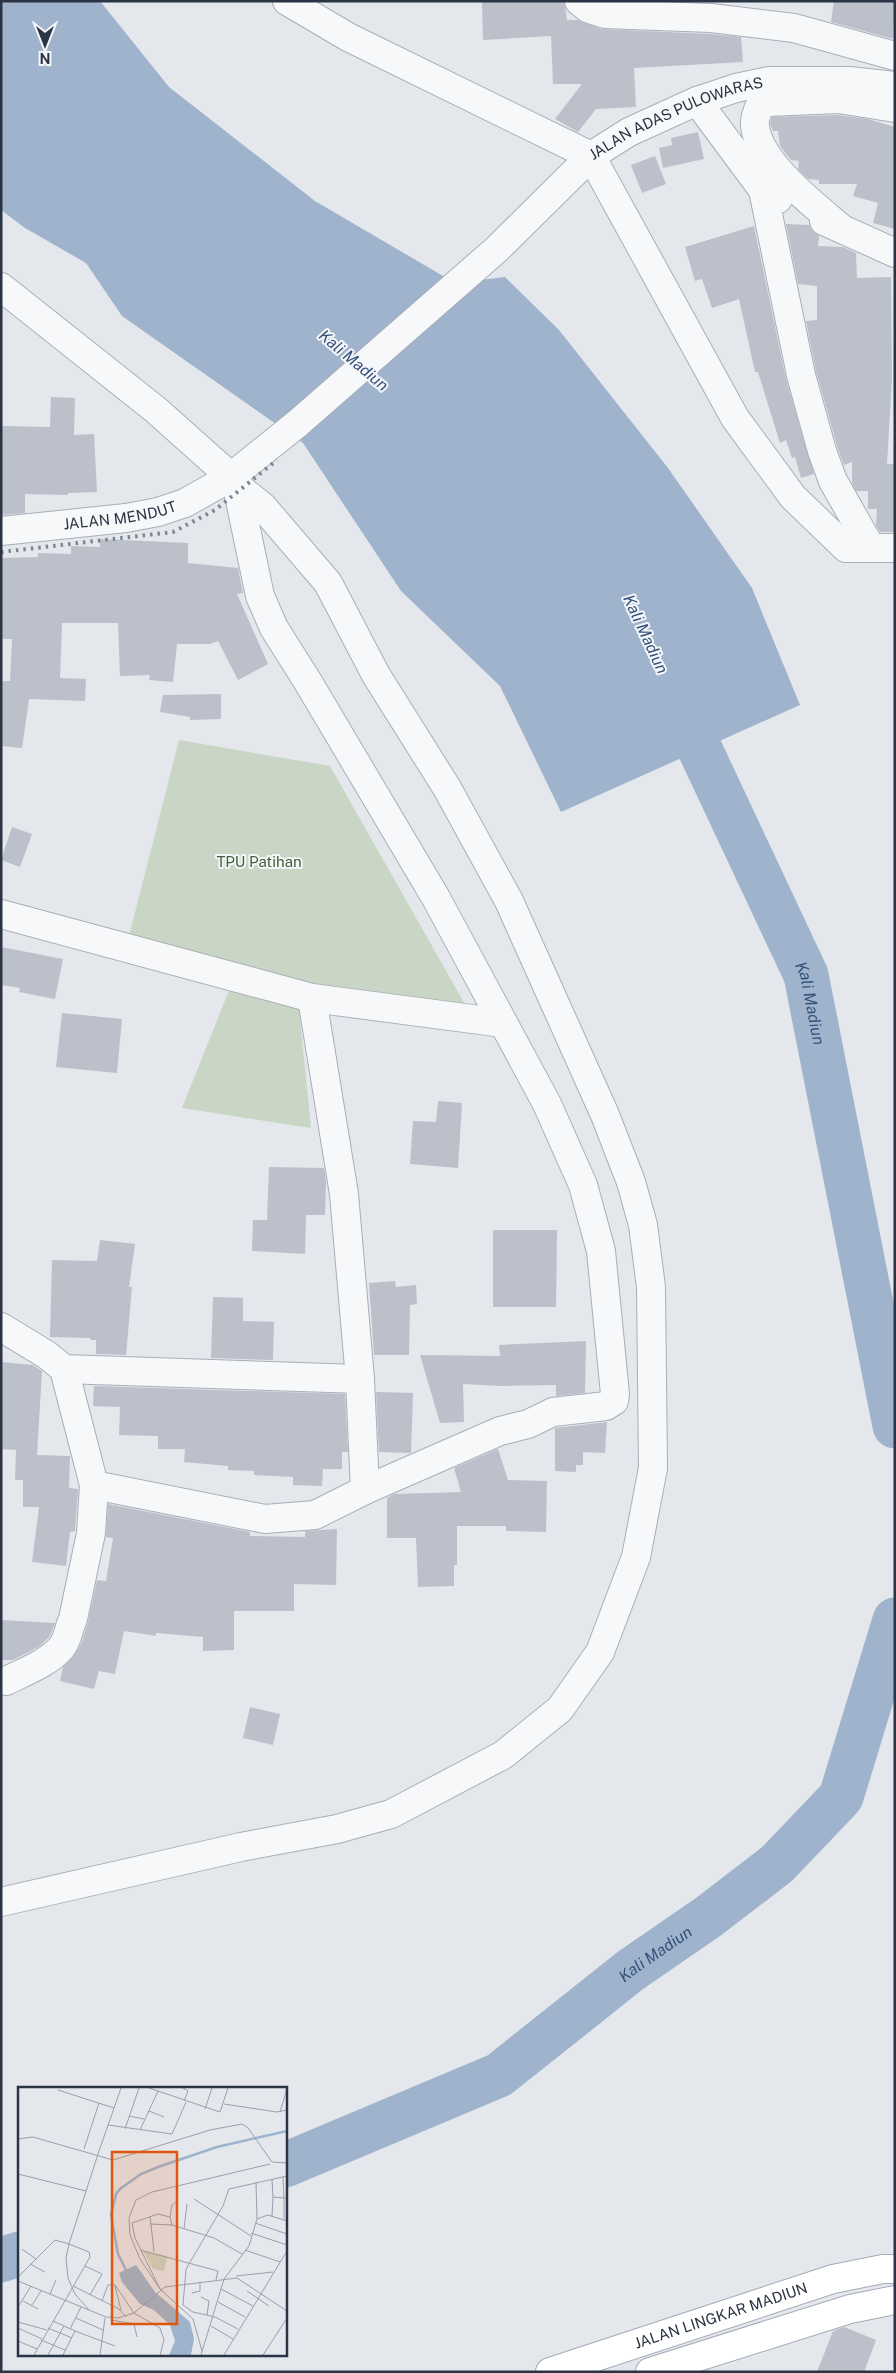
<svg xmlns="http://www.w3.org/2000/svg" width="896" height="2373" font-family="'Public Sans',sans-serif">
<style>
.green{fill:#c9d6c5}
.water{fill:#9fb4cc}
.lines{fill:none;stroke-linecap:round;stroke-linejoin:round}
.river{stroke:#9fb4cc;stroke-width:45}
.building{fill:#bbc0ca}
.minor-casing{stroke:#a9aeb7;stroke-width:30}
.major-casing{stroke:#a3abb8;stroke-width:30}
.minor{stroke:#f7f8fa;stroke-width:28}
.major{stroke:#fff;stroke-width:28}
.rail{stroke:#7d8696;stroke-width:4;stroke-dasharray:2.5 5;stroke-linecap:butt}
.labels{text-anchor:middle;stroke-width:4;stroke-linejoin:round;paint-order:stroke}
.street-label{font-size:15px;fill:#2b3445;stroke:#f4f6f9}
.park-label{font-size:15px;fill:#3f6138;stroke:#f4f6f9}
.water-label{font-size:16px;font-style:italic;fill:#34527a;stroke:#f4f6f9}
.inset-river{fill:none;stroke:#9fb4cc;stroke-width:2.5}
.inset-road{fill:none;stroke:#9a9fa9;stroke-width:1}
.view{fill:#df570f;fill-opacity:0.15;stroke:#df570f;stroke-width:2.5}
.inset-edge{fill:none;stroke:#2b3445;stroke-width:2.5}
</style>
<rect width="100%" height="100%" fill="#e4e7ec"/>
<g class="green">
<polygon points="179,740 330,766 470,1013 354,1002 129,936"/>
<polygon points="230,988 299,1008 311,1128 182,1108"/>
</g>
<polygon class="water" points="1,1 100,1 169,87 315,201 455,283 505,277 559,330 668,468 752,588 800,705 561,812 500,686 401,591 303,443 122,316 86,263 25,228 1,210"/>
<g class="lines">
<g class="river">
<path id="s1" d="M674 694 806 975 895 1426"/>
<path id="s2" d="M285 2165 499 2075 631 1970 708 1917 777 1864 841 1797 895 1620"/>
<polyline points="1,2260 19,2254"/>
</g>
</g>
<g class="building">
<polygon points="482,1 564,1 567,20 578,20 601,29 710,34 741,37 743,62 634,68 636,107 596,109 578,132 555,119 582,84 553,84 551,36 483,40"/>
<polygon points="834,1 895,1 893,39 831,22"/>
<polygon points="838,115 868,119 895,127 895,229 873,223 878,203 853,196 857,184 819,184 819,180 808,179 798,169 799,161 791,160 780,146 778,131 773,131 770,123 772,117"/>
<polygon points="698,132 704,159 663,168 659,148 672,145 671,138"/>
<polygon points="655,156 666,184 642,193 631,165"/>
<polygon points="786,224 809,225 812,230 819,236 818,246 843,247 856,253 857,278 891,277 892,378 887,464 895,464 895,532 880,532 876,525 877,509 868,509 868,491 856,491 852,483 852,462 844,465 837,446 816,371 806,321 817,320 817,286 798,284"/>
<polygon points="754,226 786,379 814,474 801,478 795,457 792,458 786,440 780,443 758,372 755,372 739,299 712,308 702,279 695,281 685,247"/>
<polygon points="51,397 75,398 74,435 94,434 97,492 68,493 68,495 25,494 25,513 1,515 1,426 50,427"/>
<polygon points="100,539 188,543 188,563 238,568 243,593 237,594 268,664 238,680 218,641 210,644 177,644 173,682 149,680 150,675 120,676 118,623 62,623 60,678 86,679 85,701 29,699 22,748 1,746 1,681 10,681 12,639 1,639 1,558 38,557 38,553 71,554 71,546 100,547"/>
<polygon points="221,694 221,719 190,720 190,717 160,712 163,695"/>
<polygon points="12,827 32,834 20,867 1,860"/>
<polygon points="1,947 63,959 55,999 19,992 20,988 1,985"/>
<polygon points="62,1013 122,1019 117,1073 56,1067"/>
<polygon points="438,1101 462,1103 458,1168 410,1164 413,1121 436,1122"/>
<polygon points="269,1167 324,1168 326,1181 325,1215 306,1215 305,1254 252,1251 253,1220 267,1220"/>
<polygon points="493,1230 557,1230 556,1307 493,1307"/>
<polygon points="100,1240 135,1244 129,1287 132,1287 126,1355 96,1354 96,1340 90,1340 91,1338 50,1337 52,1260 97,1261"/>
<polygon points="395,1281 396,1287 416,1285 417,1304 410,1305 409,1355 374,1355 369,1283"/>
<polygon points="213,1297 243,1298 243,1321 274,1322 273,1360 211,1358"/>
<polygon points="586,1341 585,1393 556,1396 556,1385 501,1386 463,1384 464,1422 440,1423 420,1355 500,1356 499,1345"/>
<polygon points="1,1362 33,1365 42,1371 37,1455 70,1456 69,1488 78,1489 75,1531 70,1532 66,1566 32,1562 39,1507 23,1507 23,1480 15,1480 16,1450 1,1449"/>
<polygon points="94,1386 345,1394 348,1452 342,1452 342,1469 323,1469 322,1486 293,1485 293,1477 254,1475 254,1471 228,1470 228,1466 184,1462 185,1449 158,1449 158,1436 119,1435 120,1407 93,1406"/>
<polygon points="376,1392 413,1393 411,1453 379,1452"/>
<polygon points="607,1422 605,1453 583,1452 583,1465 576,1465 576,1472 555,1471 555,1428"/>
<polygon points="498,1449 508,1480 547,1481 546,1532 506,1531 506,1526 457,1526 457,1565 454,1565 454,1586 418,1587 416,1538 387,1538 387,1498 394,1494 461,1492 454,1468"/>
<polygon points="108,1504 250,1532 250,1536 305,1537 305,1531 337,1529 336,1585 294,1584 294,1611 234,1611 234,1650 203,1651 203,1637 156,1633 156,1636 124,1631 115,1674 99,1671 94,1689 60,1681 63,1667 73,1657 81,1644 88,1622 97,1580 106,1581 113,1538 106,1537"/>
<polygon points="1,1620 55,1623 50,1636 40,1646 13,1660 1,1660"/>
<polygon points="250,1707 280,1714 273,1745 243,1738"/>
<polygon points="844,2327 876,2340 864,2372 817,2372 833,2331"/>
</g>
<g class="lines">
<defs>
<g id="minor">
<polyline points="287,1 348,37 591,156 735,418 793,497 846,548 895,548"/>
<polyline points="579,1 589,9 605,14 711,18 794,28 895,56"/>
<polyline points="697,101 763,190 778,199"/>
<polyline points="763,190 801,375 822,451 833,481 871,548"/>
<polyline points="824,221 895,253"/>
<path d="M841 228C814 205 759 163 755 126 754 119 757 113 759 107L767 102 839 99 895 108"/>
<polyline points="1,287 156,410 231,477 237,486 260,596 274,628 308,682 436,898 547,1104 583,1185 601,1251 615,1394 614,1401 606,1406 553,1412 528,1424 500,1431 365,1490 315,1515 265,1519 94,1485 64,1369"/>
<path id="s3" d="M1 531 126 518 158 512 185 503 231 477 298 423 497 249 591 156 629 132 697 101 736 88 769 81H849L895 86"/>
<polyline points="1,914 312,998 503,1023"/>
<polyline points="312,998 344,1194 360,1379 365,1490"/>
<polyline points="1,1327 47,1355 64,1369"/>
<polyline points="64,1369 360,1379"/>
<path d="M6 1681C24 1672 48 1663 61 1648 68 1640 68 1629 73 1619L91 1533 94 1485"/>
<polyline points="1,1902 241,1847 337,1829 391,1814 503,1755 560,1709 600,1652 636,1557 653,1468 651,1287 643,1225 631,1182 605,1115 509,901 447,788 376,675 328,583 263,507 237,486"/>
</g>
<g id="major">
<path id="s4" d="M550 2372 833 2279 883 2269H895"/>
<polyline points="650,2372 850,2309 895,2300"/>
</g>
</defs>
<use href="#minor" class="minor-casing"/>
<use href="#major" class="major-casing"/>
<use href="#minor" class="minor"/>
<use href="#major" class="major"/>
<polyline class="rail" points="1,552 173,532 215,510 277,460"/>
</g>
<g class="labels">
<g class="street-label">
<text dy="5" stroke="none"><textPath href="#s3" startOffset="816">JALAN ADAS PULOWARAS</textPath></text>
<text dy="5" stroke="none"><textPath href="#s3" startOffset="120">JALAN MENDUT</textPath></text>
<text dy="5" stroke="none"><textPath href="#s4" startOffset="180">JALAN LINGKAR MADIUN</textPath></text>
</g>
<g class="park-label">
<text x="259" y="867">TPU Patihan</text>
</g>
<g class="water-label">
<text transform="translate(354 360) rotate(40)" y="6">Kali Madiun</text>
<text transform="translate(646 634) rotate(65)" y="6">Kali Madiun</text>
<text dy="6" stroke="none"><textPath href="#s1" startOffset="339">Kali Madiun</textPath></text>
<text dy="6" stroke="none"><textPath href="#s2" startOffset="430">Kali Madiun</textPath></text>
</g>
</g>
<g transform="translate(18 2087)">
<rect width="269" height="269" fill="#e4e7ec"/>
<path d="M125 164 149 169 146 184 135 182Z" fill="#c9d6c5"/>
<path d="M118 178 137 205 172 235 176 252 173 268H151L157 254 152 238 136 223 122 217 104 195 101 186Z" fill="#9fb4cc"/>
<path class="inset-river" d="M109 185 100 167 93 128 98 107 102 102 123 87 140 80 199 60 269 44"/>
<path class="inset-road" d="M131 1 202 25 210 1M165 1 170 4 166 14M40 3 96 21M206 17 259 25 269 23M187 22 194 1M131 24 146 30M262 25 269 2M111 29 126 32M90 38 154 47M107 42 121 1M122 43 140 4M154 47 168 15M0 52 15 50 95 73 192 43 224 37 230 41 254 75 269 76M66 62 81 16M80 67 103 1M0 87 68 104M265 90 266 111H269M254 92 255 110 266 111V132M238 95 239 132M176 112 233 149M132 129 136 165M254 129 255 110M152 130 154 118 158 115M237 136 269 147M133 137 154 138 196 151 224 167M154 138 152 130 140 127 114 136 117 151 142 202 175 232 184 264M166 142 169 117M233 146 269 158M4 162 18 172M122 163 200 184 198 193M227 163 262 175M12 177 27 185M67 179 84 187 72 208M218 189 255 185M0 190 37 153 51 157 48 171 50 191 57 207 71 223M0 194 88 230 100 231 116 226 147 200 219 191 269 224M55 199 101 222 108 230M97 199 103 223M142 202 122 172 112 148 111 131 118 113 134 105 252 77M203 202 235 219M229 204 251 219M174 206 182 204V196M32 207 38 193M183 210 191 214 189 228M5 214 20 222M84 214 90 198H97L116 226 142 241 146 253 142 268M200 215 227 230M14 218 23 204M0 220 13 199M58 231 85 243M93 233 116 237 119 250M35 234 57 244 45 268M0 235 29 243M193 239 215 252M0 241 24 252M30 241 54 251M52 242 63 220M220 242 197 230 175 225 165 218 168 182 205 119 211 102 269 89M57 244 97 259M23 253 47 263M0 254 19 262M16 268 72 170 71 165 51 157 80 67M30 268 46 239M82 268 87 231M183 268 206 192 231 159 239 132 250 128 269 134M206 268 269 164M245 268 269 231"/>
<path class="view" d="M94 65H159V237H94Z"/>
<rect width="269" height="269" class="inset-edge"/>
</g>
<rect width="896" height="2373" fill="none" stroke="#2b3445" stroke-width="5"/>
<g transform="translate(45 45) rotate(180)" stroke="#f4f6f9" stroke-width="4" paint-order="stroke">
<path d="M0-4L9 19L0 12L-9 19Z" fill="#2b3445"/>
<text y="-8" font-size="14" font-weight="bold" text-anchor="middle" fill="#2b3445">N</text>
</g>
</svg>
